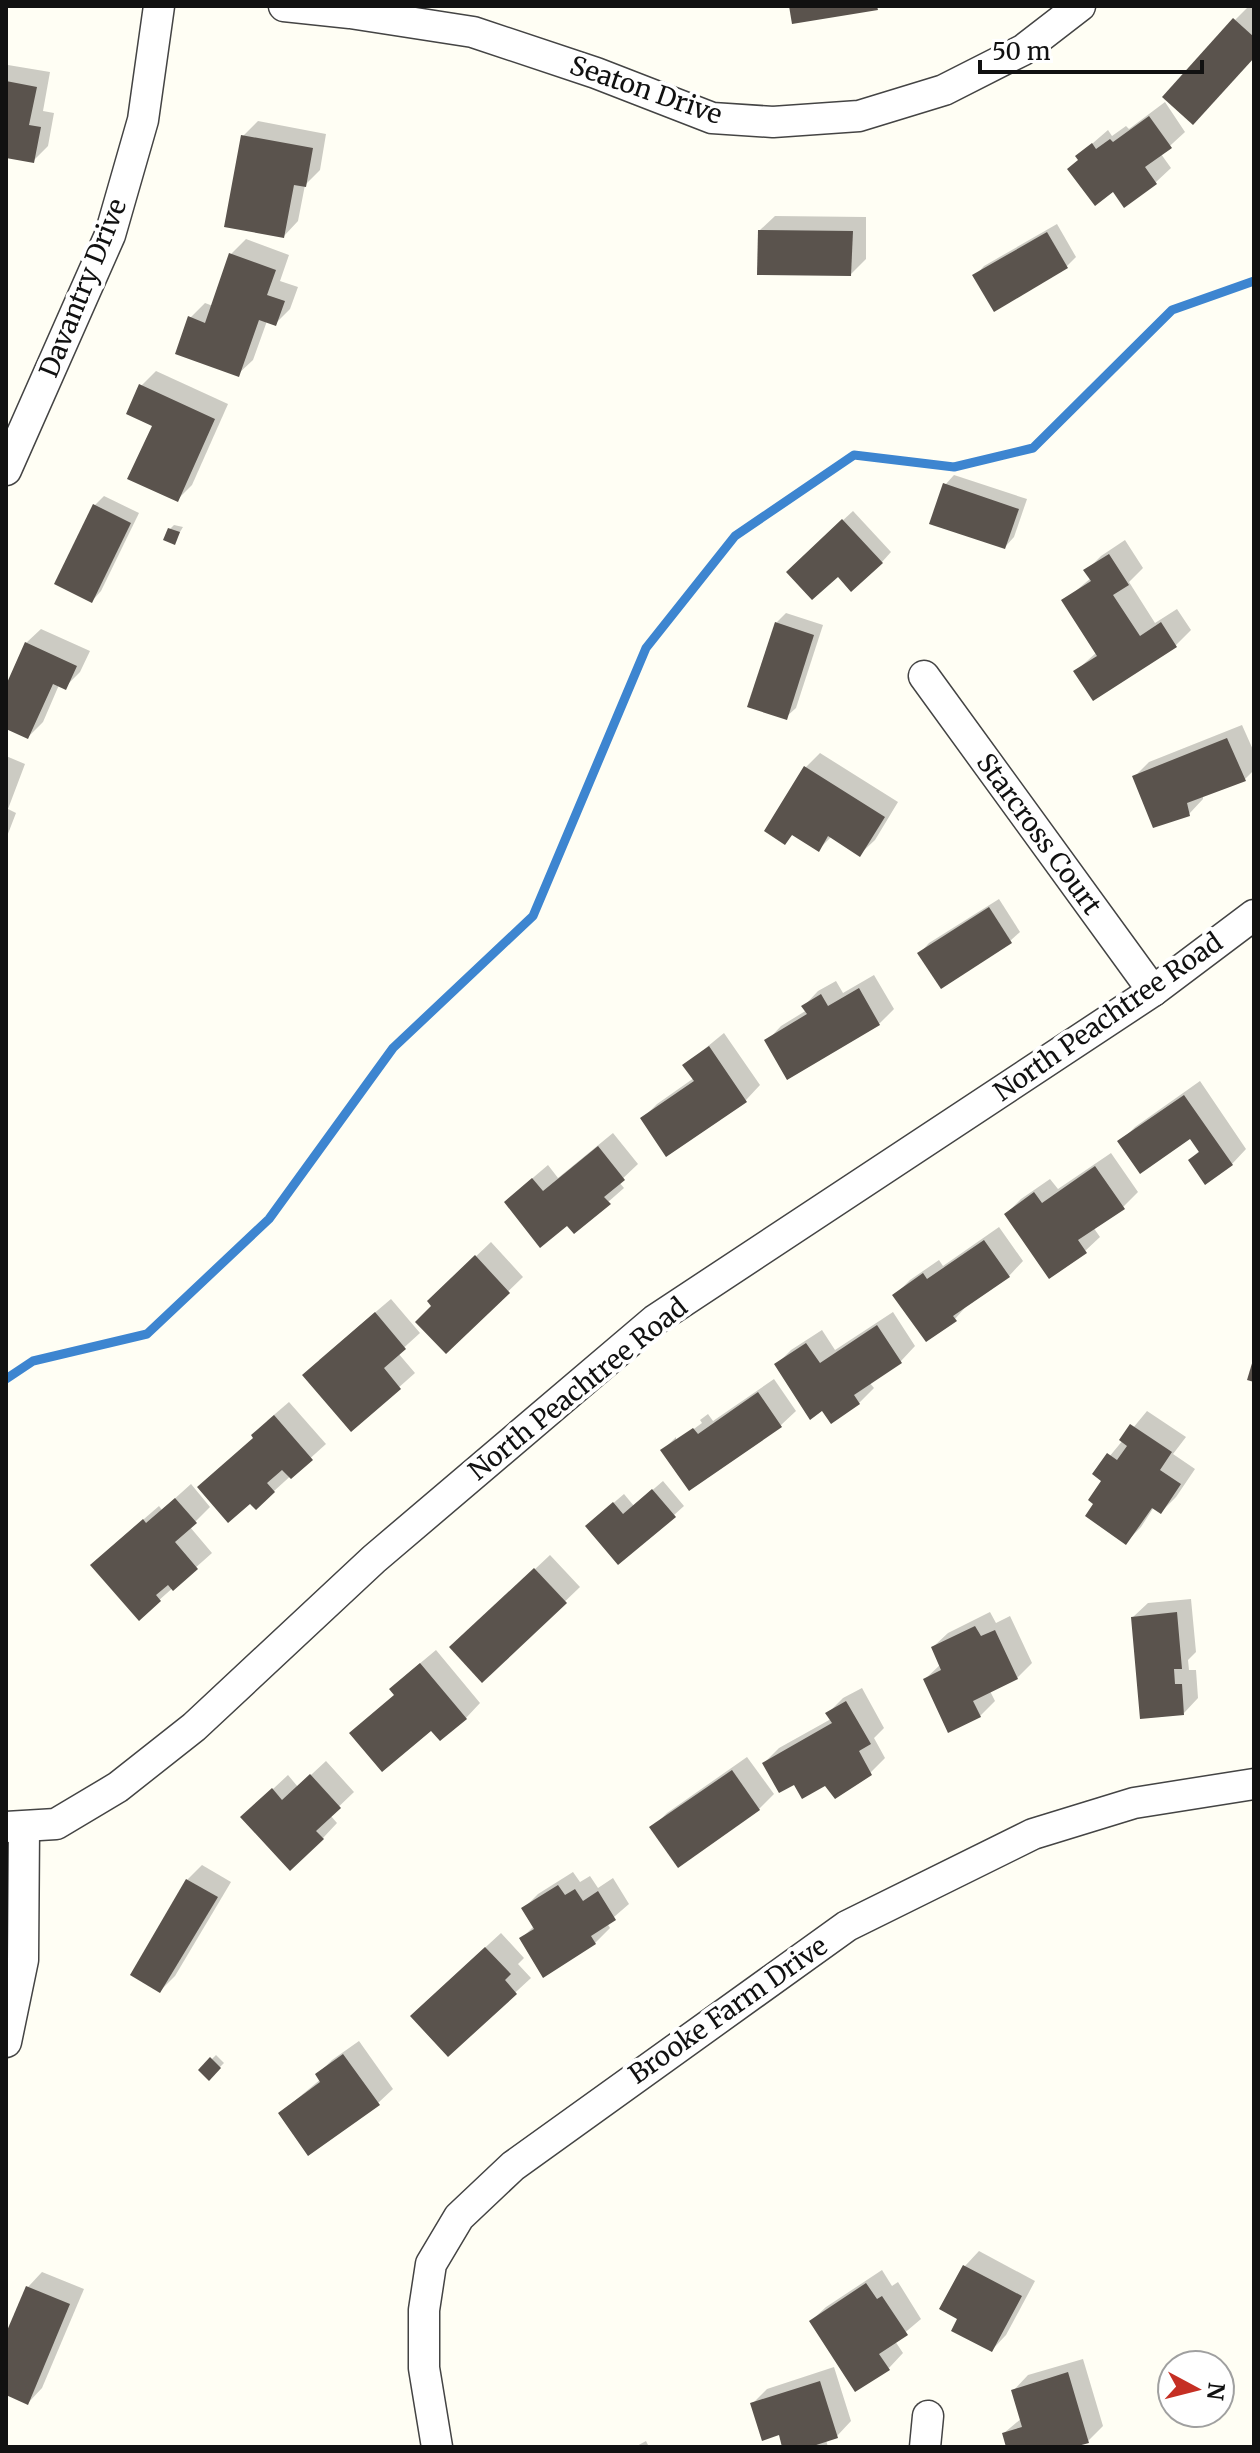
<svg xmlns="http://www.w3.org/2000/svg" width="1260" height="2453" font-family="Merriweather,serif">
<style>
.shadow{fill:#0003}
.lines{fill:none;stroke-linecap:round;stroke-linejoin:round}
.stream{stroke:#3d85d0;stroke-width:9}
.building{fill:#5a534d}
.minor-casing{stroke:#444;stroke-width:33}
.minor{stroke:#fff;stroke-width:30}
.labels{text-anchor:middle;stroke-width:8;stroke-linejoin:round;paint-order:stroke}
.street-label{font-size:26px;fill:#111;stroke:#fff}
</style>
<rect width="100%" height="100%" fill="#fffef4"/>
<g class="shadow">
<polygon points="1249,6 1254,9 1254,56 1235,20"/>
<polygon points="8,65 50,72 43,111 54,113 48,146 33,161 6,156 6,67"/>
<polygon points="1165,102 1185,132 1161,154 1171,168 1156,182 1125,205 1113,190 1078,156 1108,130 1112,136 1126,126 1129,129"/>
<polygon points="258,121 326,134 320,170 305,185 298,221 284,236 243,136"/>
<polygon points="775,216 866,217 866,259 851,274 760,230"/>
<polygon points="1057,224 1076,257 1067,266 975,276 984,266"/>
<polygon points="246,239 289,255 280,281 298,287 290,309 275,324 267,321 253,360 238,374 190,318 205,303 213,306 231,254"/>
<polygon points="156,371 228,404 192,485 177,500 141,386"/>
<polygon points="954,475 1027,499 1014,537 1005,547 945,485"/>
<polygon points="104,496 139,513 101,591 92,601 95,505"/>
<polygon points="853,511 891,552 882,562 839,574 798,562"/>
<polygon points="174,525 183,527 174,542 170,529"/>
<polygon points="1125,540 1143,568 1129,582 1155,623 1177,609 1191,630 1176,645 1076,671 1097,652 1064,601 1091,578 1086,571 1101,556"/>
<polygon points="786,613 823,625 796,708 786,717 776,623"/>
<polygon points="41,629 90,651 80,672 65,687 59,685 43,722 28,737 6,727 6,690 26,643"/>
<polygon points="1242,725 1254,752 1254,770 1245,779 1203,795 1203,799 1189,814 1134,777 1149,762"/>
<polygon points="820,753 898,802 875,840 860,854 832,836 818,850 793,834 785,842 806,767"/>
<polygon points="6,756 25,764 8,809 16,813 6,839"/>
<polygon points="999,899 1020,932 1010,941 920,953 929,943"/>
<polygon points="874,975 894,1009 879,1024 767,1041 781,1026 807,1010 804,1006 818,991 836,981 843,993"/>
<polygon points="724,1033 760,1085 746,1100 667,1154 643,1118 657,1104 694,1078 685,1065"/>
<polygon points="1200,1081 1246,1149 1232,1164 1190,1160 1200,1150 1190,1136 1120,1142 1135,1127"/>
<polygon points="613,1133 638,1164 619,1182 624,1188 575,1231 521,1188 548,1165 558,1178"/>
<polygon points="1111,1153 1138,1192 1123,1207 1093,1227 1100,1237 1085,1251 1006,1214 1021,1199 1050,1179 1058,1189"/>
<polygon points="999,1227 1023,1261 1009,1276 969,1303 955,1319 895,1295 910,1280 939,1260 943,1266"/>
<polygon points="491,1242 523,1277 446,1352 434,1306 429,1301"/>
<polygon points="391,1299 420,1333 398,1353 415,1373 352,1429 319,1360"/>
<polygon points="893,1312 915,1346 901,1361 869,1382 874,1388 859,1403 831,1421 822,1408 776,1365 791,1350 822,1330 835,1350"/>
<polygon points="774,1379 796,1411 781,1425 689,1489 662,1451 676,1437 676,1442 702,1423 700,1420 708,1414 713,1421"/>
<polygon points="289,1402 326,1444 274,1491 250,1501 255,1437 268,1420"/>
<polygon points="1147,1411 1186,1437 1173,1454 1195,1469 1176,1497 1161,1512 1154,1507 1141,1527 1126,1542 1096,1503 1104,1480 1095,1474"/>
<polygon points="663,1481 684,1506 674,1515 597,1517 624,1494 634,1506"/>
<polygon points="191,1484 210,1507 190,1527 212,1553 139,1618 107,1551 159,1506 162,1510"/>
<polygon points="550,1555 580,1587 483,1680 467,1633"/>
<polygon points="1191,1599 1196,1652 1188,1660 1189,1670 1196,1670 1198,1698 1184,1713 1133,1617 1148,1603"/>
<polygon points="990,1612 996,1623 1010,1616 1032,1663 1017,1678 990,1691 995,1701 980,1716 925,1679 941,1664 933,1647 948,1633"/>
<polygon points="436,1650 480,1703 466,1718 431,1729 351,1733 396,1694 406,1675"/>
<polygon points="862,1688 884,1728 874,1738 885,1758 870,1773 826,1783 794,1782 764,1763 779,1748 831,1719 828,1713 843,1698"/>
<polygon points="747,1757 774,1794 759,1809 652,1828 667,1813"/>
<polygon points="326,1761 354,1792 330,1815 337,1823 323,1838 258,1803 288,1775 298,1787"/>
<polygon points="202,1865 231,1882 175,1976 160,1991 187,1880"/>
<polygon points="573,1872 580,1882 590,1876 598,1888 613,1878 629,1904 607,1923 610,1928 595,1943 521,1939 534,1926 524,1908 538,1894"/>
<polygon points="501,1933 524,1958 518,1964 531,1978 449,2054 427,2001"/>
<polygon points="359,2041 393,2089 378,2103 280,2113 321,2079 317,2075 332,2060"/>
<polygon points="216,2055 224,2063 209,2078 201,2070"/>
<polygon points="979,2251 1035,2281 1006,2335 992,2350 965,2266"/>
<polygon points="882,2270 892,2286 898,2282 921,2319 895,2341 903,2353 889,2368 811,2321 826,2307"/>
<polygon points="42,2272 84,2289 42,2388 28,2403 6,2393 6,2338 28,2287"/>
<polygon points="1083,2359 1103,2426 1088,2441 1067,2447 1008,2447 1004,2433 1022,2418 1014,2390 1028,2375"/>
<polygon points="834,2367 851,2421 837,2436 826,2440 828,2447 785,2447 780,2433 752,2404 767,2389"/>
<polygon points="646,2441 649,2447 635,2447"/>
</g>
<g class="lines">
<polyline class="stream" points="6,1379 33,1361 147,1334 269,1219 393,1048 533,916 646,648 735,536 854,455 954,467 1033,448 1172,310 1254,281"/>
</g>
<g class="building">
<polygon points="789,6 877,6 878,10 792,24"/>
<polygon points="1233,18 1254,37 1254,58 1193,125 1162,97"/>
<polygon points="6,81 37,87 29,125 41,127 34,163 6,158"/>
<polygon points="1149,116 1172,148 1145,167 1157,184 1124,208 1113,192 1095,206 1067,169 1078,160 1075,156 1092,143 1096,149 1110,139 1113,142"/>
<polygon points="241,135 313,148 306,187 294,185 284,238 224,227"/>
<polygon points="758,230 853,231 851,276 757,275"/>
<polygon points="1047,232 1068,268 994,312 972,275"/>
<polygon points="229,253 276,270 267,295 285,301 276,326 259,320 239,377 175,354 188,316 205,323"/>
<polygon points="139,384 215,419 178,502 127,479 152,426 126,414"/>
<polygon points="943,483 1019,509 1005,549 929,524"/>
<polygon points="93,504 131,523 92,603 54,584"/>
<polygon points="842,519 883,563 851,592 838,577 812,600 786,572"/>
<polygon points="168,528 180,532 175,545 163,540"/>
<polygon points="1109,554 1129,585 1113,595 1140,636 1161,622 1177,647 1093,701 1073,671 1097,656 1061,600 1091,581 1083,570"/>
<polygon points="775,622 814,635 787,720 747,707"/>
<polygon points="25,642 77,666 66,690 53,684 28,739 6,729 6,685"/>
<polygon points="1227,738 1246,781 1187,803 1190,816 1153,828 1132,776"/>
<polygon points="804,766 885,817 860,857 828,836 819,852 792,835 785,845 764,831"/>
<polygon points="989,907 1012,943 941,989 917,953"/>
<polygon points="859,988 880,1025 787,1080 764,1040 807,1014 801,1006 821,994 828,1006"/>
<polygon points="709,1046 747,1102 666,1157 640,1118 694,1081 682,1065"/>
<polygon points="1184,1095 1233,1165 1205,1185 1188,1160 1199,1152 1190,1139 1140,1174 1117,1141"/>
<polygon points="598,1146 625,1180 604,1197 611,1204 574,1234 567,1226 540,1248 504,1202 532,1178 543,1191"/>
<polygon points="1095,1166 1125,1209 1078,1240 1087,1253 1049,1279 1004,1214 1034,1192 1042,1203"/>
<polygon points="984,1240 1010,1277 953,1316 957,1321 926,1342 892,1295 923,1273 927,1279"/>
<polygon points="475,1255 510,1293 446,1354 415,1322 431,1306 427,1301"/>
<polygon points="375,1312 406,1349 384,1368 401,1389 351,1432 302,1375"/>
<polygon points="877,1325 902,1363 854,1395 860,1404 831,1424 822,1411 810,1420 774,1364 806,1343 820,1363"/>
<polygon points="1253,1360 1254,1360 1254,1382 1247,1380"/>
<polygon points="758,1392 782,1427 689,1491 660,1450 693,1428 698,1434"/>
<polygon points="274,1415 313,1460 291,1479 282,1470 267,1483 275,1492 256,1510 250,1504 228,1523 197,1487 253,1438 251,1435"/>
<polygon points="1130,1424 1172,1452 1160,1470 1181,1484 1161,1514 1152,1508 1126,1545 1085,1516 1093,1504 1088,1500 1101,1481 1092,1474 1107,1453 1117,1460 1127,1446 1119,1440"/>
<polygon points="652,1489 676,1517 618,1565 585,1526 613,1502 623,1514"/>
<polygon points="175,1498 197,1523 175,1542 198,1569 173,1591 168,1585 156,1595 161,1601 139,1621 90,1565 143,1519 146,1523"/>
<polygon points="534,1568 567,1603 482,1683 449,1647"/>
<polygon points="1177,1612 1182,1669 1174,1669 1175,1684 1182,1684 1184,1715 1140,1719 1131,1617"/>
<polygon points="975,1626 981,1636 995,1630 1018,1679 973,1701 981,1717 948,1733 923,1679 941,1670 931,1647"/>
<polygon points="420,1663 467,1719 440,1741 431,1731 382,1772 349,1733 394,1695 389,1689"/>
<polygon points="846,1701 871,1744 859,1751 872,1775 835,1799 825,1786 802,1799 794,1785 779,1793 762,1763 832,1723 825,1713"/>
<polygon points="732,1770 760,1810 678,1868 649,1827"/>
<polygon points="310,1774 341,1808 316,1831 324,1839 290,1871 240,1817 272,1788 282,1800"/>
<polygon points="186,1879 218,1897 160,1993 130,1975"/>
<polygon points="558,1885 565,1895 575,1889 583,1901 598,1891 616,1920 591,1936 596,1944 543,1978 519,1938 534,1929 521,1908"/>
<polygon points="485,1947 511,1974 505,1980 517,1994 448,2057 410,2016"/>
<polygon points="343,2054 380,2105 308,2156 278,2113 320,2082 315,2074"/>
<polygon points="210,2057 221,2068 209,2081 198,2070"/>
<polygon points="963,2265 1022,2296 992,2352 951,2331 957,2319 939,2309"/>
<polygon points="866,2283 877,2299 882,2296 908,2335 879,2354 890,2370 855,2392 809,2321"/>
<polygon points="26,2286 70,2304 28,2405 6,2395 6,2333"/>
<polygon points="1068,2372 1089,2443 1074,2447 1006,2447 1002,2433 1022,2427 1011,2390"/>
<polygon points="820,2381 838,2438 810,2447 782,2447 779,2435 762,2441 750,2403"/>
</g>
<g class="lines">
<defs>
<g id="minor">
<polyline points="284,6 350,13 473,32 596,73 712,118 773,122 859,116 944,90 1023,50 1080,6"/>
<polyline points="6,470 110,235 143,120 159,6"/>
<polyline points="924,676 1153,991"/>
<polyline points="6,1827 56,1824 118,1787 194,1727 374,1559 655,1320 1153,991 1254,915"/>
<polyline points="6,2042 23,1960 24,1827"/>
<polyline points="437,2447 424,2368 424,2310 431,2264 459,2217 513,2166 847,1926 1033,1834 1134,1803 1254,1784"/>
<polyline points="925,2447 928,2416"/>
</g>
</defs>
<use href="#minor" class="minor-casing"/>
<use href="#minor" class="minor"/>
</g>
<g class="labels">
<g class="street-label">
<text transform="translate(646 90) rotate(19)" y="9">Seaton Drive</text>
<text transform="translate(83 288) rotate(-68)" y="9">Davantry Drive</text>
<text transform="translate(1039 834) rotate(54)" y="9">Starcross Court</text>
<text transform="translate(1108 1017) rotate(-35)" y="9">North Peachtree Road</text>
<text transform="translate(578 1389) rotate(-39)" y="9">North Peachtree Road</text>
<text transform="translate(728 2010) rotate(-35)" y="9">Brooke Farm Drive</text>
</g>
</g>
<rect width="1260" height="2453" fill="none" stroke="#111111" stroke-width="16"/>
<g transform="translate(1196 2389) rotate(97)"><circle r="38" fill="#ffffff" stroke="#a0a0a0" stroke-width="2"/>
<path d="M0-6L14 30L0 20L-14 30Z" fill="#c52f24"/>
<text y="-12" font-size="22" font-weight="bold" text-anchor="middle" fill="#111111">N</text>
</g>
<path d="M980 60v12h222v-12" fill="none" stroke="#111111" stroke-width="4"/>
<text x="992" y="60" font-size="24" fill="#111111" stroke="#ffffff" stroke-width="6" paint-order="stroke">50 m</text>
</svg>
